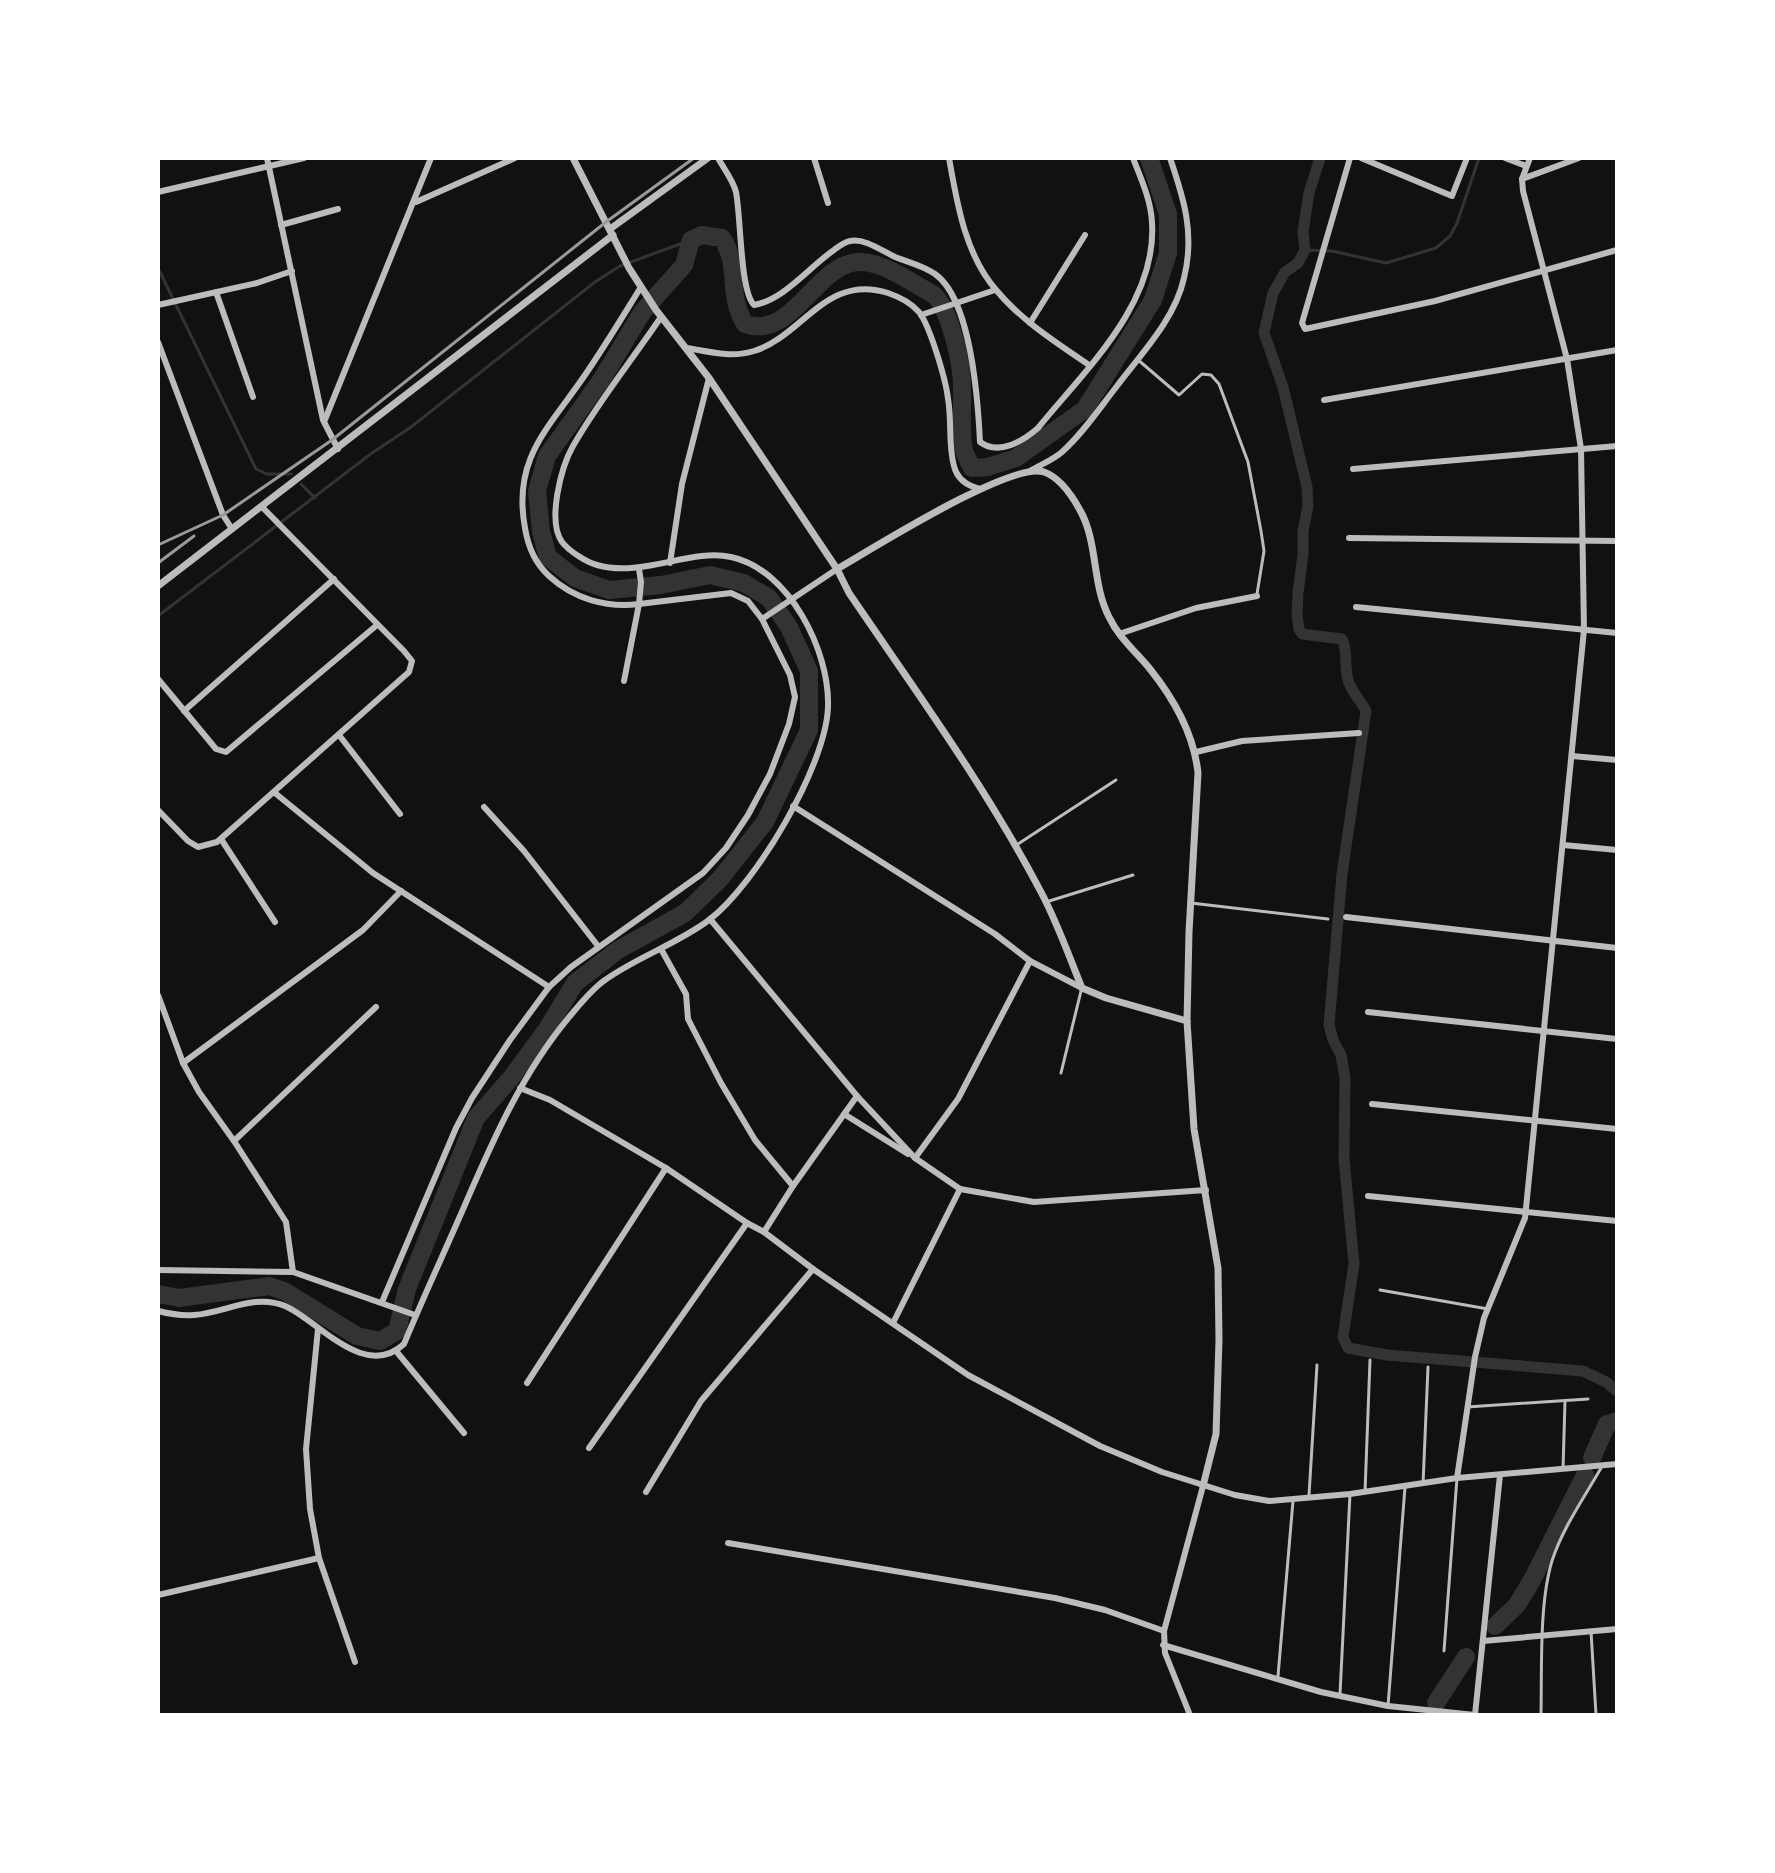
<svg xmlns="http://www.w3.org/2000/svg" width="1775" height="1873" font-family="'Exo 2',sans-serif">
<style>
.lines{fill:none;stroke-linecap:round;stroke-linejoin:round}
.stream{stroke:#333;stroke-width:3}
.canal{stroke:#333;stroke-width:11}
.river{stroke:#333;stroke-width:18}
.service{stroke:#bcbcbc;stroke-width:3}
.minor{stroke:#bcbcbc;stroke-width:6}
.tertiary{stroke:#bcbcbc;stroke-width:7}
.rail{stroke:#9a9a9a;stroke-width:3}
</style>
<rect width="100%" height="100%" fill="#111"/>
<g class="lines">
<g class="stream">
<polyline points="1305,250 1332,251 1386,263 1436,248 1450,236 1457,223 1479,158"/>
<polyline points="158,268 256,469 267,474 291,474"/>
<polyline points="301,484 315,498"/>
<polyline points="158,616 372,453 411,427 595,282 620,266 691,240"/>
</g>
<path class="canal" d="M1320 158 1309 193 1303 232 1305 250 1298 263 1285 272 1273 293 1264 333 1283 387 1307 487 1308 506 1303 531V554L1298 593 1297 615 1299 629 1302 634 1342 639C1349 652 1343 668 1349 683 1353 693 1361 701 1366 711L1342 874 1329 1025 1333 1040 1341 1055 1345 1078 1344 1158 1354 1264 1343 1337 1348 1348 1387 1355 1583 1371 1606 1382 1617 1391"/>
<g class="river">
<path d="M158 1294 179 1298 269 1286 284 1291 357 1336 380 1341 397 1331 407 1289 476 1118 511 1078 547 1029 575 983 618 950 685 913 720 879 765 822 809 730V671L789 627 769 598 744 583 710 575 661 585 609 590 575 578 548 557 541 532 537 491 547 456 602 379 643 311 684 265 691 240 702 235 722 238C741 267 726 293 745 324 792 341 816 264 858 262 883 261 910 282 931 293 947 301 959 354 961 372 964 396 960 421 963 446 964 454 969 461 972 468L988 467 1016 458 1085 409 1153 300 1168 253V214L1149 158"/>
<polyline points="1592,1458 1607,1424 1617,1421"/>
<polyline points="1495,1626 1517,1605 1532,1580 1585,1475"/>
<polyline points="1436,1703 1466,1657"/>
</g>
<g class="service">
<polyline points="1137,359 1179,395 1202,374 1211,375 1219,384 1248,462 1261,531 1264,551 1257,594"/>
<polyline points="1018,844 1116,780"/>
<polyline points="1046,902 1133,875"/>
<polyline points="1191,903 1328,919"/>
<polyline points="1061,1073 1081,991"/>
<polyline points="1380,1290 1488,1309"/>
<polyline points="1467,1407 1588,1399"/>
<polyline points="1563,1469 1565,1401"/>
<polyline points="1423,1484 1428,1367"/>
<polyline points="1365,1492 1370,1360"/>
<polyline points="1309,1495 1317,1365"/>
<polyline points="1591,1631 1596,1715"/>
<polyline points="1444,1651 1457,1478"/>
<polyline points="1278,1676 1293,1501"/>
<polyline points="1340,1694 1350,1494"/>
<polyline points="1388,1706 1405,1487"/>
<path d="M1541 1715C1542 1670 1539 1603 1552 1561 1563 1527 1584 1498 1601 1468"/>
</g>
<g class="minor">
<polyline points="267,158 323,420"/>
<path d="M718 158C724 169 733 180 736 192 741 217 740 291 754 305 784 300 809 267 834 250 838 247 844 242 850 241 865 238 882 251 895 257 908 262 924 266 935 274 971 299 978 401 980 442 999 456 1023 441 1038 428 1085 370 1157 304 1152 223 1151 200 1141 179 1133 158"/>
<polyline points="814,158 828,203"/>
<path d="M949 158C957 203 965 255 997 291 1022 321 1057 343 1089 365"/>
<polyline points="1350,158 1302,323 1305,329 1435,301 1617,250"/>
<polyline points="1361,158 1452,196 1467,158"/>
<polyline points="1505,158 1526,166"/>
<polyline points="1522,179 1579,158"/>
<polyline points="158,192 304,158"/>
<polyline points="416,202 515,158"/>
<polyline points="281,225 338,209"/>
<polyline points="216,292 253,397"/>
<polyline points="158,305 257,283 292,271"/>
<polyline points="921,315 995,290"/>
<polyline points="1030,323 1085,235"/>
<polyline points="158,342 223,515 232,529"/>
<path d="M687 348C710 352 732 358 754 351 803 336 826 273 888 293 900 297 911 303 919 312 930 326 946 380 948 399 952 420 948 445 954 466 957 479 968 486 980 489"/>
<polyline points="1324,400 1617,350"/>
<polyline points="338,449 324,422 431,158"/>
<polyline points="1353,469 1617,446"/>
<path d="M1030 471C1040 465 1053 460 1062 452 1083 433 1099 409 1117 386 1142 353 1175 319 1184 278 1195 234 1184 199 1170 158"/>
<polyline points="1349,538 1617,541"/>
<polyline points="670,563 682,484 709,378"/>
<path d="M639 569 641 582 639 604C606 608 574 599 549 576 535 563 528 547 525 528 512 458 549 428 585 375 605 346 623 316 641 287"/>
<polyline points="1356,607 1617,633"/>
<polyline points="762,619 837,569"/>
<polyline points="1119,634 1196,608 1257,596"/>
<polyline points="158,679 216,749 226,752 377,625"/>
<polyline points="184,711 334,579"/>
<polyline points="339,735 400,814"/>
<polyline points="1196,752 1242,741 1359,733"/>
<polyline points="1572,756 1617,760"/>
<polyline points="275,793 373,873 549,987"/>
<polyline points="793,806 995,934 1030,961 1082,988"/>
<polyline points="484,807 524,851 598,946"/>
<polyline points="158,810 188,841 198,847 217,842 409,672 412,661 404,651 262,507"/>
<polyline points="221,839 275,922"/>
<polyline points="1563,845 1617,850"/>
<polyline points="1346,917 1617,948"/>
<polyline points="710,919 857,1096 915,1158 960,1189 1034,1202 1206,1190"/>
<polyline points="661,949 686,994 688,1019 721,1083 755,1140 793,1186"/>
<polyline points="158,995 183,1063 199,1092 234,1141 286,1222 293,1272"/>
<polyline points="1368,1012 1617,1039"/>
<polyline points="183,1063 363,930 401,891"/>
<polyline points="520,1088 550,1100 666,1168 747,1223 764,1232 813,1269 968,1375 1100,1446 1162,1472 1235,1495 1269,1501 1350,1494 1457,1478 1617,1464"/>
<polyline points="1372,1104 1617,1129"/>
<polyline points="844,1114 908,1154"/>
<polyline points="234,1141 376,1007"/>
<polyline points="915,1158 958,1099 1030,961"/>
<polyline points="1368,1196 1617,1221"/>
<polyline points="764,1232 793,1186 857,1096"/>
<polyline points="158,1270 293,1272 415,1315"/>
<polyline points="382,1302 456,1128 472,1098 510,1040 549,987 571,967 703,873 726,848 748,815 770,774 789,724 795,697 790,675 762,619 748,601 731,593 639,604 624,681"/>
<path d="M158 1311C170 1314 182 1316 194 1315 225 1313 254 1293 285 1306 318 1320 364 1381 404 1344 423 1298 444 1253 464 1207 493 1140 522 1073 570 1016 580 1004 592 989 605 980 637 957 677 944 709 920 756 884 826 766 828 707 830 651 789 569 731 557 691 548 642 578 597 565 586 562 569 551 562 542 547 521 561 467 573 446 598 402 632 360 661 317"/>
<polyline points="893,1323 960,1189"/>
<polyline points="318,1329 306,1449 310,1509 319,1558 355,1662"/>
<polyline points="396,1351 464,1433"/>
<polyline points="527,1383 666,1168"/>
<polyline points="589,1448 747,1223"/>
<polyline points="1457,1478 1475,1357 1484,1318 1525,1218 1584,630 1581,449 1567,359 1523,191 1522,179 1530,158"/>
<polyline points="646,1492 701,1401 813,1269"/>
<polyline points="728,1543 1055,1598 1105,1610 1164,1631"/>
<polyline points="158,1595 319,1558"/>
<polyline points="1483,1641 1617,1629"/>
<polyline points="1163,1645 1321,1692 1388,1706 1475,1715"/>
<polyline points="1190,1715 1165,1653 1164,1631 1203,1486"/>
<polyline points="1475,1715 1500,1475"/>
</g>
<g class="tertiary">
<path d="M573 158 629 268 656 310 709 378 837 569 849 593C915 690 986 787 1041 892 1057 922 1069 956 1082 988L1106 998 1187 1021"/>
<polyline points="610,229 708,158"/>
<path d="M837 569C872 549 1011 461 1044 472 1061 478 1073 497 1081 512 1098 544 1092 584 1109 617 1119 638 1136 652 1150 669 1174 699 1194 735 1198 773L1189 932 1187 1021 1194 1129 1218 1268 1219 1340 1216 1434 1203 1486"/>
<polyline points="158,586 613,235"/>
</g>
<g class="rail">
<polyline points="158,545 223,515 332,440 606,222 694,158"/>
<polyline points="158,563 194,536"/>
</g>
</g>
<rect width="1775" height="1873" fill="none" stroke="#ffffff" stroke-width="320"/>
</svg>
